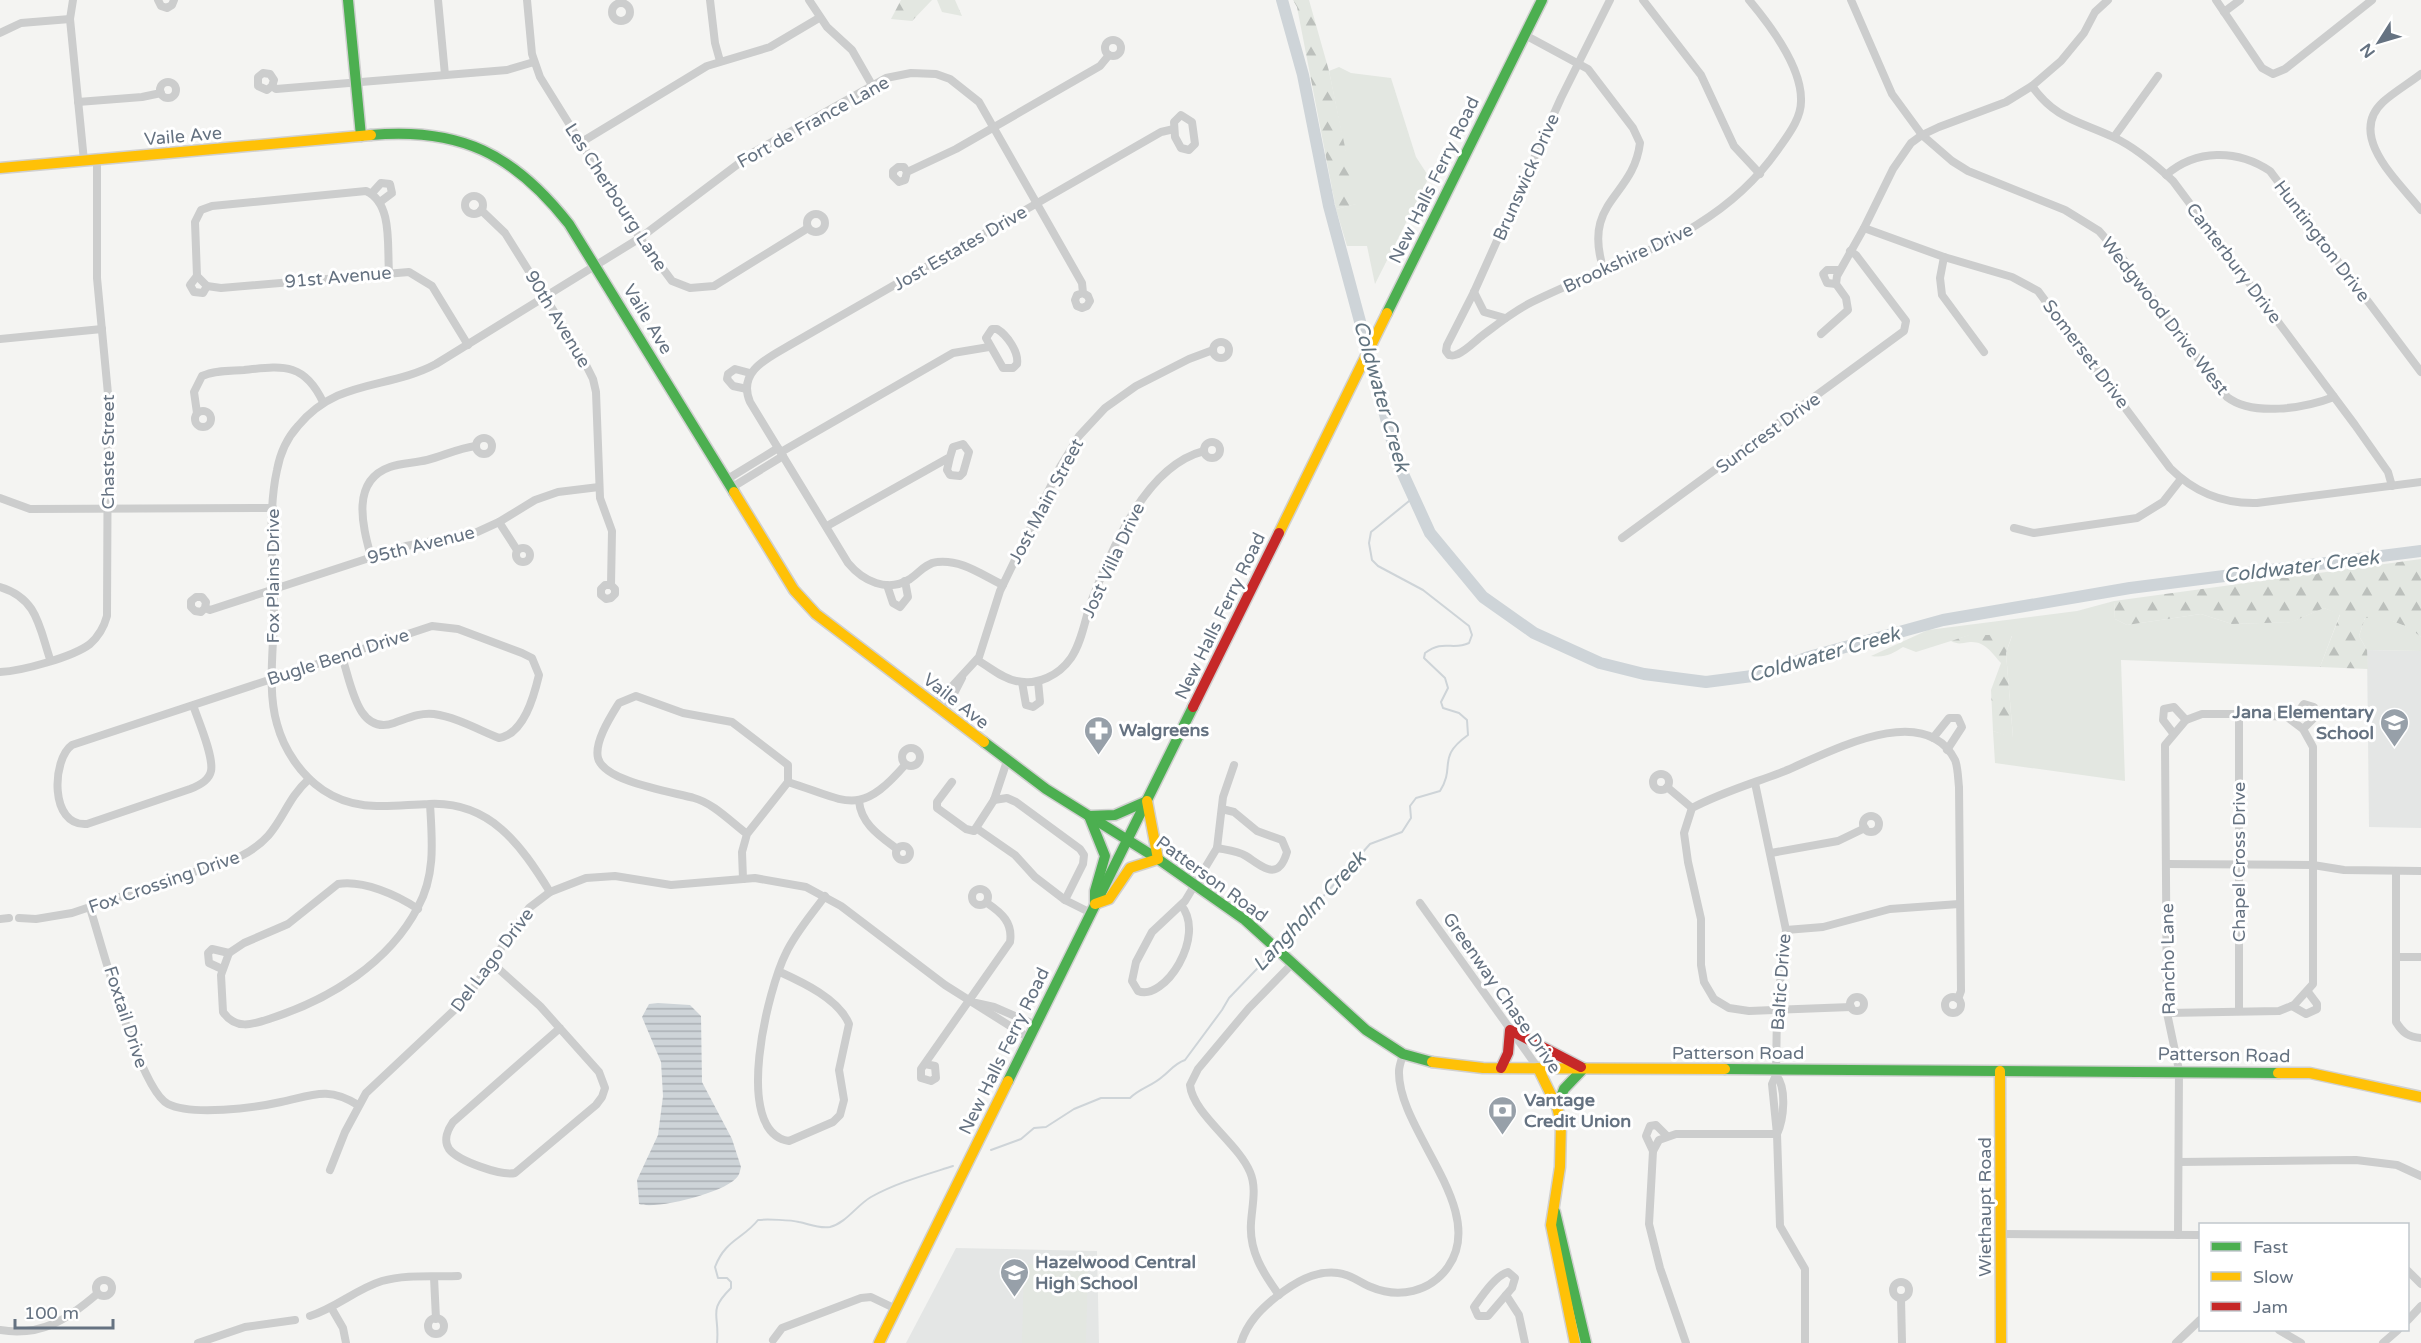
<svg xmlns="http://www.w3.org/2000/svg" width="2421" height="1343" font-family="'Varela Round',sans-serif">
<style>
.built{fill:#e4e6e5}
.grass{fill:#e3e7e1}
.forest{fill:url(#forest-firs)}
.water{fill:url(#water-rules)}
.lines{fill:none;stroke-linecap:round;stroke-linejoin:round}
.stream{stroke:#ced4d8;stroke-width:2}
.river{stroke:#ced4d8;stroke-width:12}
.fast-casing{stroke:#d0d0d0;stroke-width:13}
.slow-casing{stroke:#d0d0d0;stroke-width:13}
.jam-casing{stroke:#d0d0d0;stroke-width:13}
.street{stroke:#cccdcd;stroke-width:8}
.fast{stroke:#4caf50;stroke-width:10}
.slow{stroke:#ffc107;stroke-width:10}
.jam{stroke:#c62828;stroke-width:10}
.labels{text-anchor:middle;stroke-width:6;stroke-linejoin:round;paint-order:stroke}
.street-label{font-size:18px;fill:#657281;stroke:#fff}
.poi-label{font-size:18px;font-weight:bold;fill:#657281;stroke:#fff;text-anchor:start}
.water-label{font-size:20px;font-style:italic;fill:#61737f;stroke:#fff}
</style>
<defs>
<pattern id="forest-firs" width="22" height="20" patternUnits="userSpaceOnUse" patternTransform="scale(1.5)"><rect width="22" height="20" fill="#e3e7e1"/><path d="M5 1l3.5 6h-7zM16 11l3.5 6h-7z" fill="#bcc0bc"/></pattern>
<pattern id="water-rules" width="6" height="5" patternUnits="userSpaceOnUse" patternTransform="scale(1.5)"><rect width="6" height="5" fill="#ced4d8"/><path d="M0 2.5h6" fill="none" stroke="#abb0b5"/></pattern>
</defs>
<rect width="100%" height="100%" fill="#f4f4f2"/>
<g class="built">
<polygon points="2367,650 2421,651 2421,828 2369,827"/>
<polygon points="956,1248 1097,1251 1099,1343 906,1343"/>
</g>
<g class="grass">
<polygon points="1339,67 1351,73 1391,78 1416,157 1429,177 1375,284 1367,246 1347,246 1336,209 1356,204 1329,71"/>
<path d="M2114 601 2115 619 2127 625 2201 614 2232 624 2291 622 2324 608 2340 614 2320 667 2121 660 2125 781 1995 763 1993 731 2013 737 2006 653 2012 636 1970 635 1916 652 1903 647C1892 654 1885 658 1871 656L1928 630 2077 611Z"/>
<polygon points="2383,617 2412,629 2421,637 2421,651 2367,650 2359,636 2365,618"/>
<polygon points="1024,1264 1088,1266 1086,1343 1022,1343"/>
</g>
<g class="forest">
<polygon points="901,0 932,0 912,21 891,19"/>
<polygon points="937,0 955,0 962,16 942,12"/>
<polygon points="1293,0 1309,0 1329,71 1357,204 1336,209 1297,7"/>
<path d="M2421 559V637C2405 623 2386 617 2365 618L2359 636 2367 650 2368 669 2320 667 2340 615 2324 608 2292 622 2232 624 2201 614 2127 625 2115 619 2114 601Z"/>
<path d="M1969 635H2012L2006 653 2013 738 1993 731 1991 690 2001 663C1992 653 1985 641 1970 642 1961 643 1959 645 1951 641Z"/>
</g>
<path class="water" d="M658 1003 690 1005 701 1016 702 1082 732 1139 741 1167C740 1170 740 1173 738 1176 728 1192 657 1210 639 1204L637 1180 658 1135 663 1096 661 1062 642 1017 649 1004Z"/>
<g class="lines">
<g class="stream">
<path d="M1278 947 1370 844 1402 832 1411 818 1410 806 1416 798 1440 791C1456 766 1436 758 1468 735L1467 720 1459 713 1443 708 1441 702 1448 688 1445 678 1424 658 1425 653C1444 639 1452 651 1469 643L1472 635 1469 626 1423 590 1378 566 1372 560 1369 543 1371 532 1414 497"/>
<path d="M991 1150 1021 1139 1034 1128 1046 1127 1074 1109 1101 1098H1130C1140 1088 1152 1086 1162 1077 1171 1070 1174 1064 1185 1060L1222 1010 1229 998 1274 951"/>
<path d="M717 1343C720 1313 707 1312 731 1288V1282L727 1278H718L715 1267C725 1240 743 1239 758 1220 767 1219 791 1220 799 1222 809 1224 819 1229 830 1227 846 1223 857 1205 871 1197 896 1183 925 1175 953 1166"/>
</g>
<polyline class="river" points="1282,0 1303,75 1329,206 1398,463 1430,533 1483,597 1534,633 1600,663 1644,674 1706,682 1760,675 1809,657 1943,620 2130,588 2421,551"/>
<defs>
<g id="fast">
<polyline points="348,0 361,136"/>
<path d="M371 135C460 127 514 154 569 224L734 492"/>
<polyline points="1387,313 1542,0"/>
<polyline points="984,742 1046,789 1158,859 1245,920 1366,1030 1403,1054 1432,1062"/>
<polyline points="1095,902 1095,891 1105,856 1089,816 1115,815 1147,801"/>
<polyline points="1725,1069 2278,1073"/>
<polyline points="1008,1081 1193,707"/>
<polyline points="1557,1107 1564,1089 1584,1068"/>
<polyline points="1555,1212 1586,1343"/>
</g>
<g id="slow">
<polyline points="0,168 371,135"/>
<polyline points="734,492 794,590 816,614 984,742"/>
<polyline points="1279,533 1387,313"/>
<polyline points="1095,904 1109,899 1130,868 1158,859 1147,801"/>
<polyline points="1432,1062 1483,1068 1725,1069"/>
<polyline points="1538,1068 1557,1107 1561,1123 1560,1167 1551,1225 1575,1343"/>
<polyline points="2000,1071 2001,1343"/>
<polyline points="2278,1073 2310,1073 2421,1097"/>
<polyline points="879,1343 1008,1081"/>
</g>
<g id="jam">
<polyline points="1193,707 1279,533"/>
<polyline points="1501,1068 1508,1053 1510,1030 1581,1067"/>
</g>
</defs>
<use href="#fast" class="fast-casing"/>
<use href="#slow" class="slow-casing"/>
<use href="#jam" class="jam-casing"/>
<g class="street">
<polyline points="73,0 70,19 84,161"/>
<polyline points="158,0 161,6 167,8 172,5 174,0"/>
<polyline points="438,0 445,75"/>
<polyline points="527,0 532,54 540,77 640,238 672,281 690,288 714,286 808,228"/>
<polyline points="710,0 715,43 720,61"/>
<polyline points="809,0 827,27 852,50 872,85"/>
<path d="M1610 0 1561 98 1474 292 1447 345 1446 351 1449 355C1454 356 1453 356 1458 354 1467 350 1475 341 1483 335 1499 323 1514 311 1532 302 1623 257 1718 237 1779 148 1789 134 1802 117 1801 99 1801 66 1770 25 1749 0"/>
<polyline points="1643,0 1701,75 1734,146 1760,174"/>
<path d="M1851 0 1892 94 1922 135 1952 161 1968 171 2065 210 2099 231 2120 255 2227 397C2253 417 2305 408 2334 397"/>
<polyline points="2216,0 2262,68 2273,74 2285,69 2372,0"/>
<circle cx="621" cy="12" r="9"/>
<polyline points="2224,12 2240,0"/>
<polyline points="0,33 21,23 70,19"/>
<path d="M1525 35 1588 69 1633 128 1640 143C1633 199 1581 200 1604 271"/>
<circle cx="1113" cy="48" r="8"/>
<path d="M2421 74C2408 84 2394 92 2383 102 2346 136 2400 183 2421 210"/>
<circle cx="168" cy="90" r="8"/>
<polyline points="272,86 274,80 270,74 263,73 258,77 258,86 267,90 272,86 276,89 507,70 534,62"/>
<path d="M2032 86C2055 119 2079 121 2113 137 2135 147 2155 164 2173 181L2355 425 2388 472 2392 486"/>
<polyline points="78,102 142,97 161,93"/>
<polygon points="1181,115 1192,122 1195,144 1189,150 1181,148 1175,137 1174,122"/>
<polyline points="2114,137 2158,76"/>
<polyline points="580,143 707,66 770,47 819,18"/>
<polyline points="907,172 904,167 898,167 893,171 893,176 899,182 905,180 907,172 956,149 1100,66 1109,55"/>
<path d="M2166 175C2196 149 2237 149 2270 171L2421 372"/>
<polyline points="372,193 381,183 390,184 392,193 380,202"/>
<circle cx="474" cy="205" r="9"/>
<polyline points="481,210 505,233 580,353 593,379 596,392 600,498 612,531 611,585 615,589 615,594 611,598 606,599 601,595 601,589 605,585 611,585"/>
<circle cx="816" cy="223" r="9"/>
<path d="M1864 228 1944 257 2012 277 2038 291 2170 468C2194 492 2223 504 2257 503L2421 482"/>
<polyline points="1944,257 1940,278 1942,295 1984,352"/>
<path d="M389 272C387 246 393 203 366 191L212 206 201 210 195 222 197 276 207 286 221 288 409 272 432 286 468 345"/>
<polyline points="197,276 190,285 194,292 203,293 207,286"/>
<polyline points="1836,284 1827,283 1823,274 1827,270 1839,270"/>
<polyline points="1474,292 1484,312 1505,318"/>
<path d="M992 329H997C1007 335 1019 352 1017 364L1013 368H1003L986 338Z"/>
<polyline points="1821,334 1848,310 1846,298 1836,284 1837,276 1864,228 1893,169 1911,143 1922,135 1939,127 2006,102 2032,86 2061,61 2084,33 2095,12 2108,0"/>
<polyline points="0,339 102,329"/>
<circle cx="1221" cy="350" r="8"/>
<polyline points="747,389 733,386 727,379 728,374 735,369 750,373"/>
<circle cx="203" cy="419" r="8"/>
<path d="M197 413 194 392 202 376C215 370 231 371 244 370 283 366 304 362 323 402"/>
<circle cx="484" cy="446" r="8"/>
<circle cx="1212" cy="450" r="8"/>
<polyline points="781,452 953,353 989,347"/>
<polyline points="726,480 778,448"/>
<polyline points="731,488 783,456"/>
<polyline points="0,498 30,509 273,508"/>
<polyline points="499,522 517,550"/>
<polyline points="827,526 950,457 953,447 963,444 969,452 963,473 960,476 950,475 947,470 950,457"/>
<polyline points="2014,528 2034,533 2137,518 2163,502 2181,479"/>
<polyline points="1622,538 1904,331 1906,321 1856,255 1850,251"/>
<circle cx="523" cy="555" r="7"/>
<path d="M371 557C363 527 350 481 390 467 401 463 415 463 427 460 443 456 459 448 476 446"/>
<polyline points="887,585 893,603 900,607 908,597 905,581"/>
<path d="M1003 585C982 575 961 559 937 562 926 563 919 573 910 579 887 593 863 581 848 563L750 402C737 371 768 358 790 345L1161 132 1174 129"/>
<path d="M0 587C37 598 39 626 50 659"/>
<polyline points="205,608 206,602 202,597 196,597 191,601 191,607 195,611 201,612 205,608 210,610 406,546 475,533 499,522 535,500 558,492 599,487"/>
<path d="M977 660C990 667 1001 678 1016 681 1038 686 1059 675 1071 658 1082 642 1085 619 1091 602 1112 549 1145 466 1204 451"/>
<path d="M0 672C22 671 73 657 90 644 99 636 104 627 107 616L108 394 97 278V160"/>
<polyline points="1022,682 1026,705 1033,707 1040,702 1038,681"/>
<path d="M193 705C198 720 214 756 211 771 209 781 198 786 190 789L87 824C49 827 52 759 72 745L432 626 458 629 522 653 532 658 539 675C534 696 524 734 499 738 479 730 456 717 434 714 420 712 406 719 394 723 357 736 351 682 342 657"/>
<polyline points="934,706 979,657 1000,591 1060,467 1079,436 1105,408 1136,386 1189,359 1213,350"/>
<polyline points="944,713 962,678"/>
<polyline points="2239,714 2239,1010"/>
<polyline points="2292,720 2304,704 2314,707 2315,717 2303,729"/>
<polyline points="2173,733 2163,720 2164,709 2174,707 2186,720"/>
<polyline points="1933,738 1949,718 1958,718 1962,727 1947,750"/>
<circle cx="911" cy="757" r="9"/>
<circle cx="1661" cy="782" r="8"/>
<path d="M788 782C848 801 859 818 905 765"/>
<polyline points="952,782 937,802 937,808 966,829 974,831 994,800 1007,761"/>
<polyline points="1755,783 1786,930 1777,1010 1776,1075 1772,1084 1777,1134 1780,1226 1805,1269 1805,1343"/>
<polyline points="1667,787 1692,808"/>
<polyline points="994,800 1007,798 1016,802 1080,849 1084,855 1083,864 1065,900 1091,913"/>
<path d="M859 801C861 824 880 836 897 849"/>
<circle cx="1871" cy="824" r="8"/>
<polyline points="976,828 1015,855 1035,877 1065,900"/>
<circle cx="903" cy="853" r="7"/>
<path d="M1217 848C1227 850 1238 851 1246 856 1262 866 1278 883 1287 852L1282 840 1257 831 1234 812 1222 809"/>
<polyline points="1771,853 1838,841 1865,828"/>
<polyline points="2166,864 2313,865 2344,870 2421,871"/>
<path d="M2396 871V1022C2403 1033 2408 1037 2421 1038"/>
<path d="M743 879 742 852 747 834 788 782V765L732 722 683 713 636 696 619 703C611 716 594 742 598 758 604 782 673 792 694 798 713 803 731 822 747 834"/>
<circle cx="980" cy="897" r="8"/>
<path d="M550 892C521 845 490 801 429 804 391 805 357 813 323 790 301 775 284 750 277 724 267 690 274 647 274 611 274 566 267 515 277 470 280 454 287 438 298 426 338 378 387 390 436 364L640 238 754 152 886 78 911 73 936 74 950 79 979 102 1082 283 1083 293 1088 296 1090 301 1087 306 1082 308 1077 306 1075 300 1077 295 1083 293"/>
<polyline points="1420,903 1538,1068"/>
<path d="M1181 905C1207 936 1164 1002 1138 991L1132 981 1136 962 1152 932 1185 901 1217 848 1223 797 1234 765"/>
<path d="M90 908C102 945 139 1089 168 1104 192 1116 254 1108 281 1102 313 1095 328 1086 358 1105"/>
<path d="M418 909C397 895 364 880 338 884L288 924 244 943 229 953 221 975 223 1012C236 1031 254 1024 272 1018 330 999 389 963 418 907 436 874 432 839 430 804"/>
<path d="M19 918 36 919 72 913 239 857C284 835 279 806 309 779"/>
<polyline points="0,919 9,918"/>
<polyline points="1786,930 1823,927 1890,909 1959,904"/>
<polyline points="2397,957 2421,957"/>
<path d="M492 963 540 1006 599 1072 605 1088 602 1097 596 1105 515 1173C501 1176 458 1161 449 1149 443 1140 448 1129 453 1122L560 1028"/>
<polyline points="222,969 209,963 208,953 212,949 229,953"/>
<path d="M780 972C802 982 839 999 849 1024L839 1070 844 1100 840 1115 833 1122 789 1141C731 1132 769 986 786 953 796 932 812 914 825 896"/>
<circle cx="1857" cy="1004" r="7"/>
<circle cx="1953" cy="1005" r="8"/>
<polyline points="976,1003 994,1007 1036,1025"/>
<polyline points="2292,1006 2306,1014 2317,1009 2317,1004 2308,992"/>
<path d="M1851 1007 1749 1011 1729 1008 1714 999 1704 982 1701 965V919L1688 862 1684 833 1692 808C1722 792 1754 783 1785 771 1828 753 1924 699 1955 760 1958 767 1958 779 1959 787L1961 991 1958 999"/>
<polyline points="2167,1013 2279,1011 2294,1005 2313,984 2313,747 2303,729 2287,717 2239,714 2202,714 2186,720 2165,745 2167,1013 2179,1070 2178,1235"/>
<path d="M925 1064 935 1066 936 1078 931 1081 921 1078V1069L1010 942C1013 923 1002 913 987 903"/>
<path d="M1776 1075C1787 1088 1784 1119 1777 1134"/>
<polyline points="1653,1151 1646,1136 1650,1126 1656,1125 1667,1136"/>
<polyline points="2179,1162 2356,1160 2397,1165 2421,1176"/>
<polyline points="330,1170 345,1132 366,1093 465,1000 529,908 550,892 586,878 615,876 671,885 755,878 806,887 841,906 945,985 1029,1038"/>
<polyline points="2002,1234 2200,1235"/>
<polyline points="2408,1271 2421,1284"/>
<path d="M1508 1272 1515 1278 1512 1288 1488 1316H1478L1474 1307C1482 1296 1495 1276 1508 1272Z"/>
<polyline points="434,1277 436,1319"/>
<circle cx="104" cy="1288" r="8"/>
<circle cx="1901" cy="1290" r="8"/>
<path d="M1279 1295C1263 1273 1249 1251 1251 1223 1252 1206 1257 1188 1250 1172 1238 1143 1193 1114 1190 1085L1198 1069 1249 1008 1292 964"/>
<polyline points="1506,1295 1519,1315 1525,1343"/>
<polyline points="1901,1298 1902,1343"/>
<polyline points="332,1309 343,1328 346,1343"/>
<path d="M310 1316C336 1308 356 1289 382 1281 406 1274 434 1277 458 1276"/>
<circle cx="436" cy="1326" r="8"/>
<polyline points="2408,1320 2421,1306"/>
<path d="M0 1330C41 1337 68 1319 97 1294"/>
<polyline points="2279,1330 2301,1343"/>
<polyline points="773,1340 782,1328 861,1298 871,1297 896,1309"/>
<polyline points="198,1343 245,1327 295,1320"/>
<path d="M1241 1343C1247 1323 1260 1310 1276 1297 1294 1283 1314 1270 1338 1273 1350 1274 1361 1283 1371 1287 1399 1299 1430 1292 1448 1267 1489 1209 1397 1130 1399 1071 1399 1066 1402 1059 1403 1054"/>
<polyline points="1686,1343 1660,1268 1649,1224 1653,1151 1659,1140 1676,1134 1777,1134"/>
<polyline points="2176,1343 2200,1320"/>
<polyline points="2383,1343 2398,1330"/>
</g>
<use href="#fast" class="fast"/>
<use href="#slow" class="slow"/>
<use href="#jam" class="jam"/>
</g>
<defs>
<symbol id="school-pin" viewBox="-11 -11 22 30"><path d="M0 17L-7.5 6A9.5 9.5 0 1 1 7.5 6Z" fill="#97a0a9" stroke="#fff"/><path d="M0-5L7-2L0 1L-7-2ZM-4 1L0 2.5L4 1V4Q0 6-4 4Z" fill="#fff"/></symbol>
<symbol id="pharmacy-pin" viewBox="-11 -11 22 30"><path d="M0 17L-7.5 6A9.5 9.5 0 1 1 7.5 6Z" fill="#97a0a9" stroke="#fff"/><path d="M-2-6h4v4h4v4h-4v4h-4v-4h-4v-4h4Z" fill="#fff"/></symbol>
<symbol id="bank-pin" viewBox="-11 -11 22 30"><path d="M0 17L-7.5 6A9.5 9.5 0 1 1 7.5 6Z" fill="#97a0a9" stroke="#fff"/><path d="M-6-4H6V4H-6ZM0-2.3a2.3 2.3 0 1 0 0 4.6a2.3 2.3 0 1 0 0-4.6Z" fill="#fff"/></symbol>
</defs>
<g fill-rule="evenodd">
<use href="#school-pin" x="2378" y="706" width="33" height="45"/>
<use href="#pharmacy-pin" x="1082" y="714" width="33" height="45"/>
<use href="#bank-pin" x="1486" y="1094" width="33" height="45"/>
<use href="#school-pin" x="998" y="1256" width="33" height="45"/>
</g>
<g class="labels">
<g class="street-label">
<text transform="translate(813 122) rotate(-29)" y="6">Fort de France Lane</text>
<text transform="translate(183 136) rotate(-5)" y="6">Vaile Ave</text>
<text transform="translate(1526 177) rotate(-66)" y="6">Brunswick Drive</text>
<text transform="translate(1434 180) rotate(-64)" y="6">New Halls Ferry Road</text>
<text transform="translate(616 197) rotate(57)" y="6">Les Cherbourg Lane</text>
<text transform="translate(2322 241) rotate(53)" y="6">Huntington Drive</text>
<text transform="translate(960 248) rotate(-30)" y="6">Jost Estates Drive</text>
<text transform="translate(1628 258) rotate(-25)" y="6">Brookshire Drive</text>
<text transform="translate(2234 263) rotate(53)" y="6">Canterbury Drive</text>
<text transform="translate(338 277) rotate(-5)" y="6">91st Avenue</text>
<text transform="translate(2165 316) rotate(52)" y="6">Wedgwood Drive West</text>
<text transform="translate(558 319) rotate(59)" y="6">90th Avenue</text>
<text transform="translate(648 319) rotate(59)" y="6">Vaile Ave</text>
<text transform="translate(2086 354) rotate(53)" y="6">Somerset Drive</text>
<text transform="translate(1768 433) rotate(-36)" y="6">Suncrest Drive</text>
<text transform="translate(108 452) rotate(-90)" y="6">Chaste Street</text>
<text transform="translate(1046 501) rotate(-62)" y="6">Jost Main Street</text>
<text transform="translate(421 545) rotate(-14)" y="6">95th Avenue</text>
<text transform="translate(1113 560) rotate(-65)" y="6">Jost Villa Drive</text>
<text transform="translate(273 576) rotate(-90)" y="6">Fox Plains Drive</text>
<text transform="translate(1220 616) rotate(-64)" y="6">New Halls Ferry Road</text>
<text transform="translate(338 657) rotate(-18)" y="6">Bugle Bend Drive</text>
<text transform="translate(956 701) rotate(38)" y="6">Vaile Ave</text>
<text transform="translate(2239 862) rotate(-90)" y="6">Chapel Cross Drive</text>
<text transform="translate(1212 879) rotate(36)" y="6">Patterson Road</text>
<text transform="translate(164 882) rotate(-19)" y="6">Fox Crossing Drive</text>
<text transform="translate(2168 959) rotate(-91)" y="6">Rancho Lane</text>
<text transform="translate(492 960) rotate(-53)" y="6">Del Lago Drive</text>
<text transform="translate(1781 982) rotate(-86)" y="6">Baltic Drive</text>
<text transform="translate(1502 993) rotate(55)" y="6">Greenway Chase Drive</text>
<text transform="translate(126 1017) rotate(72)" y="6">Foxtail Drive</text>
<text transform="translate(1004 1051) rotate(-64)" y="6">New Halls Ferry Road</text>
<text x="1738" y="1059">Patterson Road</text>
<text transform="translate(2224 1055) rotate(1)" y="6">Patterson Road</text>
<text transform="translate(1985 1207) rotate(-90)" y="6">Wiethaupt Road</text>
</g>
<g class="poi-label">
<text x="2374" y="718" text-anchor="end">Jana Elementary<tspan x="2374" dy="21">School</tspan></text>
<text x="1119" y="736">Walgreens</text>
<text x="1524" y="1106">Vantage<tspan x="1524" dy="21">Credit Union</tspan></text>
<text x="1035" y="1268">Hazelwood Central<tspan x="1035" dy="21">High School</tspan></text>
</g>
<g class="water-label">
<text transform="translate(1382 396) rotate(74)" y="7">Coldwater Creek</text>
<text transform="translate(2301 566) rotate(-7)" y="7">Coldwater Creek</text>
<text transform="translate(1824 654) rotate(-16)" y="7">Coldwater Creek</text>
<text transform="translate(1309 911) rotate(-47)" y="7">Langholm Creek</text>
</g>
</g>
<rect x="2199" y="1223" width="210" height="108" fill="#ffffff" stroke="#c1c7cd" stroke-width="1.5"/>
<rect x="2211" y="1242" width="30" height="9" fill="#4caf50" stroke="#c1c7cd" stroke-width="1.5"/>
<text x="2253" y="1253" font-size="18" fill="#657281">Fast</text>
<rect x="2211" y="1272" width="30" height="9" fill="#ffc107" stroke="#c1c7cd" stroke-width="1.5"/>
<text x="2253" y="1283" font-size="18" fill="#657281">Slow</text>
<rect x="2211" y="1302" width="30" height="9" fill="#c62828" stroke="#c1c7cd" stroke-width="1.5"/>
<text x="2253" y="1313" font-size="18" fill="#657281">Jam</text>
<g transform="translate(2379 42) rotate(233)" stroke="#ffffff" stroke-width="4.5" paint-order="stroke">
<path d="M0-4.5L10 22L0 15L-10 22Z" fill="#657281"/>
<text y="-9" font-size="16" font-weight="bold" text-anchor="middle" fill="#657281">N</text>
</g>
<path d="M15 1319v9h98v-9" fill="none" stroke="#657281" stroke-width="3"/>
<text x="24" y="1319" font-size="18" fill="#657281" stroke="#ffffff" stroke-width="4.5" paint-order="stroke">100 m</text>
</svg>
